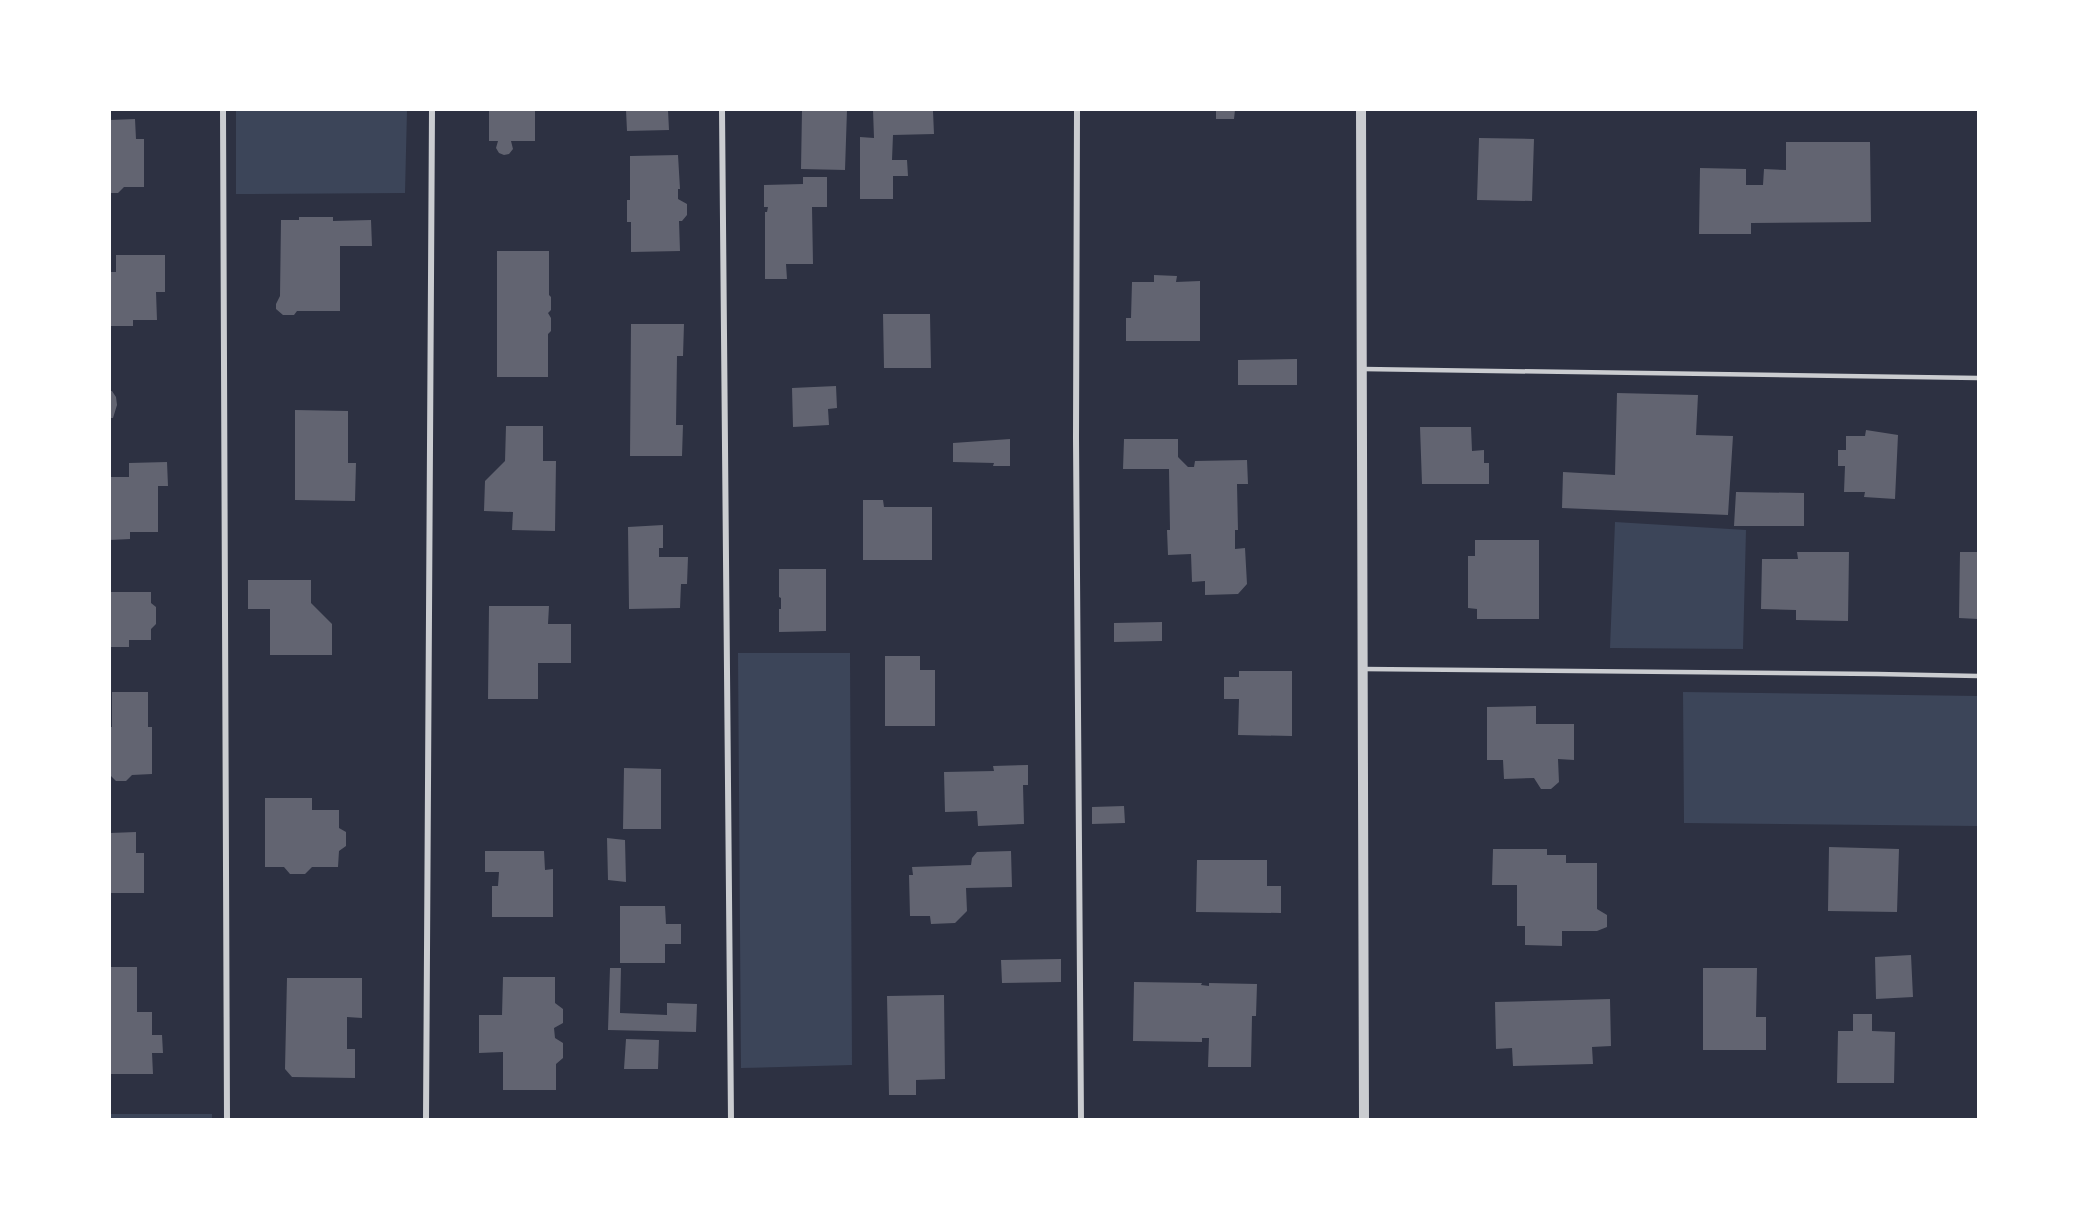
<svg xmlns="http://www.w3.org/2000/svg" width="2088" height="1229" viewBox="0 0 2088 1229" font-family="Manrope,sans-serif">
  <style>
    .green { fill: #3c4559 }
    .building { fill: #626471 }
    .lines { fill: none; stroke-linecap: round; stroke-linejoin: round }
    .service { stroke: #caccd0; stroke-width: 4.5 }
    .minor { stroke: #caccd0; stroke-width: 6 }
    .tertiary { stroke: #caccd0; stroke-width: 10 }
  </style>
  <rect width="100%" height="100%" fill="#2d3142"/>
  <path class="green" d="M 236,110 L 407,110 L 405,193 L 236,194 Z
    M 1615,522 L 1746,530 L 1743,649 L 1610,648 Z
    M 738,653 L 850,653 L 852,1065 L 741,1068 Z
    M 1683,692 L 1978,696 L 1978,826 L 1684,823 Z
    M 110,1114 L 212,1114 L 212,1119 L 110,1119 Z"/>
  <path class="building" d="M 489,110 L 535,110 L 535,141 L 511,141 L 513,149 L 509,154 L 504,155 L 499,153 L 496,148 L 498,141 L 489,141 Z
    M 626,110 L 668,110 L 669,130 L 627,131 Z
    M 802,110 L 847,110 L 845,170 L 801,169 Z
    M 873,110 L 933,111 L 934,134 L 893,135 L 892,160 L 907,160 L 908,176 L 893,176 L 893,199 L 860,199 L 860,137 L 874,138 Z
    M 1216,110 L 1235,110 L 1234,119 L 1216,119 Z
    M 135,119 L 136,139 L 144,139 L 144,187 L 124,187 L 118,193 L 110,193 L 110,120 Z
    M 1479,138 L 1534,139 L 1532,201 L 1477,200 Z
    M 1786,142 L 1870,142 L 1871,222 L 1751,223 L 1751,234 L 1699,234 L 1700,168 L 1746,169 L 1746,185 L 1763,185 L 1764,169 L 1786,170 Z
    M 678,155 L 680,189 L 678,189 L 678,199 L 687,204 L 687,215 L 682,221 L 679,221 L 680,251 L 631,252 L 631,222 L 627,222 L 627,200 L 630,200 L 630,156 Z
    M 803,177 L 827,177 L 827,207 L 812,207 L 813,264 L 786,264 L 787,279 L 765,279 L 765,212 L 767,212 L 768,207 L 764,207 L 764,185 L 803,184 Z
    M 299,217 L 333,217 L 333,221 L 371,220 L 372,246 L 340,246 L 340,311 L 297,311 L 294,315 L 283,315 L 276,309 L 276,304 L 280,296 L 281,220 L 299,220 Z
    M 497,251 L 549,251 L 549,295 L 551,297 L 551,310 L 548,313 L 551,318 L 551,331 L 548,334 L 548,377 L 497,377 Z
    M 116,255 L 165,255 L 165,292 L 156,292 L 157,320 L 133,320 L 133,326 L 110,326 L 110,272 L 116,272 Z
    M 1154,275 L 1177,276 L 1176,282 L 1200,281 L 1200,341 L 1126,341 L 1126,318 L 1131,318 L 1132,282 L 1154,282 Z
    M 883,314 L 930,314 L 931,368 L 884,368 Z
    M 631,324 L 684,324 L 683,356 L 677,356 L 676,425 L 683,425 L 682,456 L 630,456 Z
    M 1297,359 L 1297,385 L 1238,385 L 1238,360 Z
    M 836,386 L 837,408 L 828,409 L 829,425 L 793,427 L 792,388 Z
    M 110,391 L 112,391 L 116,397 L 117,405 L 113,418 L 110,418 Z
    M 1617,393 L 1698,395 L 1696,435 L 1733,436 L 1728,515 L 1562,508 L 1563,472 L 1615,475 Z
    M 295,410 L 348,411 L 348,463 L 356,463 L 355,501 L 295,500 Z
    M 506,426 L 543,426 L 543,461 L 556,461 L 555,531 L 512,530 L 513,512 L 484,511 L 485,481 L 505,461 Z
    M 1420,427 L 1471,427 L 1472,451 L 1484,450 L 1484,463 L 1489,463 L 1489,484 L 1422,484 Z
    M 1866,430 L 1898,435 L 1895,499 L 1864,497 L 1865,492 L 1844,492 L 1845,466 L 1838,466 L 1838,450 L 1846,450 L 1846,436 L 1865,436 Z
    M 1010,439 L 1010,466 L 993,466 L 994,463 L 953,462 L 953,443 Z
    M 1124,439 L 1178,439 L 1178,457 L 1188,467 L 1194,467 L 1195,461 L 1247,460 L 1248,484 L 1237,484 L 1238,530 L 1235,530 L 1235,549 L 1245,548 L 1247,584 L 1238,594 L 1205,595 L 1205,581 L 1192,582 L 1191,554 L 1168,555 L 1167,530 L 1170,530 L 1169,469 L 1123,469 Z
    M 167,462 L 168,486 L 158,486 L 158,532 L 130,532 L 130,539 L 110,540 L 110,477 L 129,477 L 129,463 Z
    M 1736,492 L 1804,493 L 1804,526 L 1734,526 Z
    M 863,500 L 883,500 L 884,507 L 932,507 L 932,560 L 863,560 Z
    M 663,525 L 663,548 L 659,548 L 659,557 L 688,557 L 687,584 L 681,584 L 680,608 L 629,609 L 628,527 Z
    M 1475,540 L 1539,540 L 1539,619 L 1477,619 L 1477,609 L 1468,608 L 1468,556 L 1475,556 Z
    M 1797,552 L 1849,552 L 1848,621 L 1796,620 L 1796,610 L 1761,609 L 1762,559 L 1798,559 Z
    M 1960,552 L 1978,552 L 1978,619 L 1959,618 Z
    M 779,569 L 826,569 L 826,631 L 779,632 L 779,609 L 781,609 L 781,598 L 779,597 Z
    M 248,580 L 311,580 L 311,603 L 332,624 L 332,655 L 270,655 L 270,609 L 248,609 Z
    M 110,592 L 151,592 L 151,603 L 156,607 L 156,624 L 151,629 L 151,640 L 129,640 L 129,647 L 110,647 Z
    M 489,606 L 549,606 L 548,624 L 571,624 L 571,663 L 538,663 L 538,699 L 488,699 Z
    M 1162,622 L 1162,641 L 1114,642 L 1114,623 Z
    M 885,656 L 920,656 L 920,670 L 935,670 L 935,726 L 885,726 Z
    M 1239,671 L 1292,671 L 1292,736 L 1238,735 L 1239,699 L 1224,699 L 1224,677 L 1239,677 Z
    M 112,692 L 148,692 L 148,727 L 152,727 L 152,774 L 132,775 L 126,781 L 116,781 L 110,775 L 110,727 L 112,727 Z
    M 1536,706 L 1536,724 L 1574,724 L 1574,760 L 1558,759 L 1559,782 L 1551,789 L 1541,789 L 1534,778 L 1504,779 L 1503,760 L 1487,760 L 1487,707 Z
    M 1028,765 L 1028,785 L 1023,785 L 1024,824 L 978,826 L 977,811 L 945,812 L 944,772 L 994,771 L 993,766 Z
    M 624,768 L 661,769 L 661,829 L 623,829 Z
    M 265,798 L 312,798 L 312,810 L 339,810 L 339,828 L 346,832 L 346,846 L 339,851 L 338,867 L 312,867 L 305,874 L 290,874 L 284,867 L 265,867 Z
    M 1124,806 L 1125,823 L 1092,824 L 1092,807 Z
    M 136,832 L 136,853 L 144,853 L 144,893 L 110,893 L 110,833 Z
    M 607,838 L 625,840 L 626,882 L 608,880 Z
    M 1829,847 L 1899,849 L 1897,912 L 1828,911 Z
    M 1493,849 L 1547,849 L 1547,855 L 1566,855 L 1566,863 L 1597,863 L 1597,909 L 1607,915 L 1607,927 L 1597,931 L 1562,931 L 1562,946 L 1525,945 L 1525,926 L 1517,926 L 1517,885 L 1492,885 Z
    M 485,851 L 544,851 L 545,870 L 553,869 L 553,917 L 492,917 L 492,886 L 498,886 L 499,872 L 485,872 Z
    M 1011,851 L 1012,887 L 966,888 L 967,911 L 955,923 L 931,924 L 930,916 L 910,916 L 909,875 L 913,875 L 912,867 L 971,865 L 972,858 L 977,852 Z
    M 1197,860 L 1267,860 L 1267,886 L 1281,886 L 1281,913 L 1196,912 Z
    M 620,906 L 665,906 L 666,924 L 681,924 L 681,944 L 665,944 L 665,963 L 620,963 Z
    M 1911,955 L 1913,997 L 1876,999 L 1875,957 Z
    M 1061,959 L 1061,982 L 1002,983 L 1001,960 Z
    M 110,967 L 137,967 L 137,1012 L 152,1012 L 152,1035 L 162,1035 L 163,1053 L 152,1053 L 153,1074 L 110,1074 Z
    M 610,968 L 621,968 L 620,1013 L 667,1015 L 667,1003 L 697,1004 L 696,1032 L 608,1030 Z
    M 1703,968 L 1757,968 L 1756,1017 L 1766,1017 L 1766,1050 L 1703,1050 Z
    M 503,977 L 555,977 L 555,1003 L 563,1009 L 563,1023 L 554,1028 L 555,1038 L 563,1043 L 563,1058 L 556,1064 L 556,1090 L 503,1090 L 503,1052 L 479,1053 L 479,1015 L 502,1015 Z
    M 287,978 L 362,978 L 362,1018 L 347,1017 L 347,1049 L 355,1049 L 355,1078 L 292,1077 L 285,1069 Z
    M 1134,982 L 1202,983 L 1201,985 L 1209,986 L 1209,983 L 1257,984 L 1256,1016 L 1252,1016 L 1251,1067 L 1208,1067 L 1209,1038 L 1202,1038 L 1202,1042 L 1133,1041 Z
    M 944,995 L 945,1079 L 916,1080 L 916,1095 L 889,1095 L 887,996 Z
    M 1610,999 L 1611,1046 L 1592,1047 L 1593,1064 L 1513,1066 L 1512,1048 L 1496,1049 L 1495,1002 Z
    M 1853,1014 L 1872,1014 L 1872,1031 L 1895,1032 L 1894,1083 L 1837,1083 L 1838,1031 L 1853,1031 Z
    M 626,1039 L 659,1040 L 658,1069 L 624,1069 Z"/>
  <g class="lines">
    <path class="service" d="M 1363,369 L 1978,378
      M 1363,669 L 1877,674 L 1978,676"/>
    <path class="minor" d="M 223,110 L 227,1120
      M 722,110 L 731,1120
      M 1077,110 L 1076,438 L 1081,1120
      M 426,1120 L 432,110"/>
    <path class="tertiary" d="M 1361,110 L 1364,1120"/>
  </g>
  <rect width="2088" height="1229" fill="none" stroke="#ffffff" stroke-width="222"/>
</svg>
